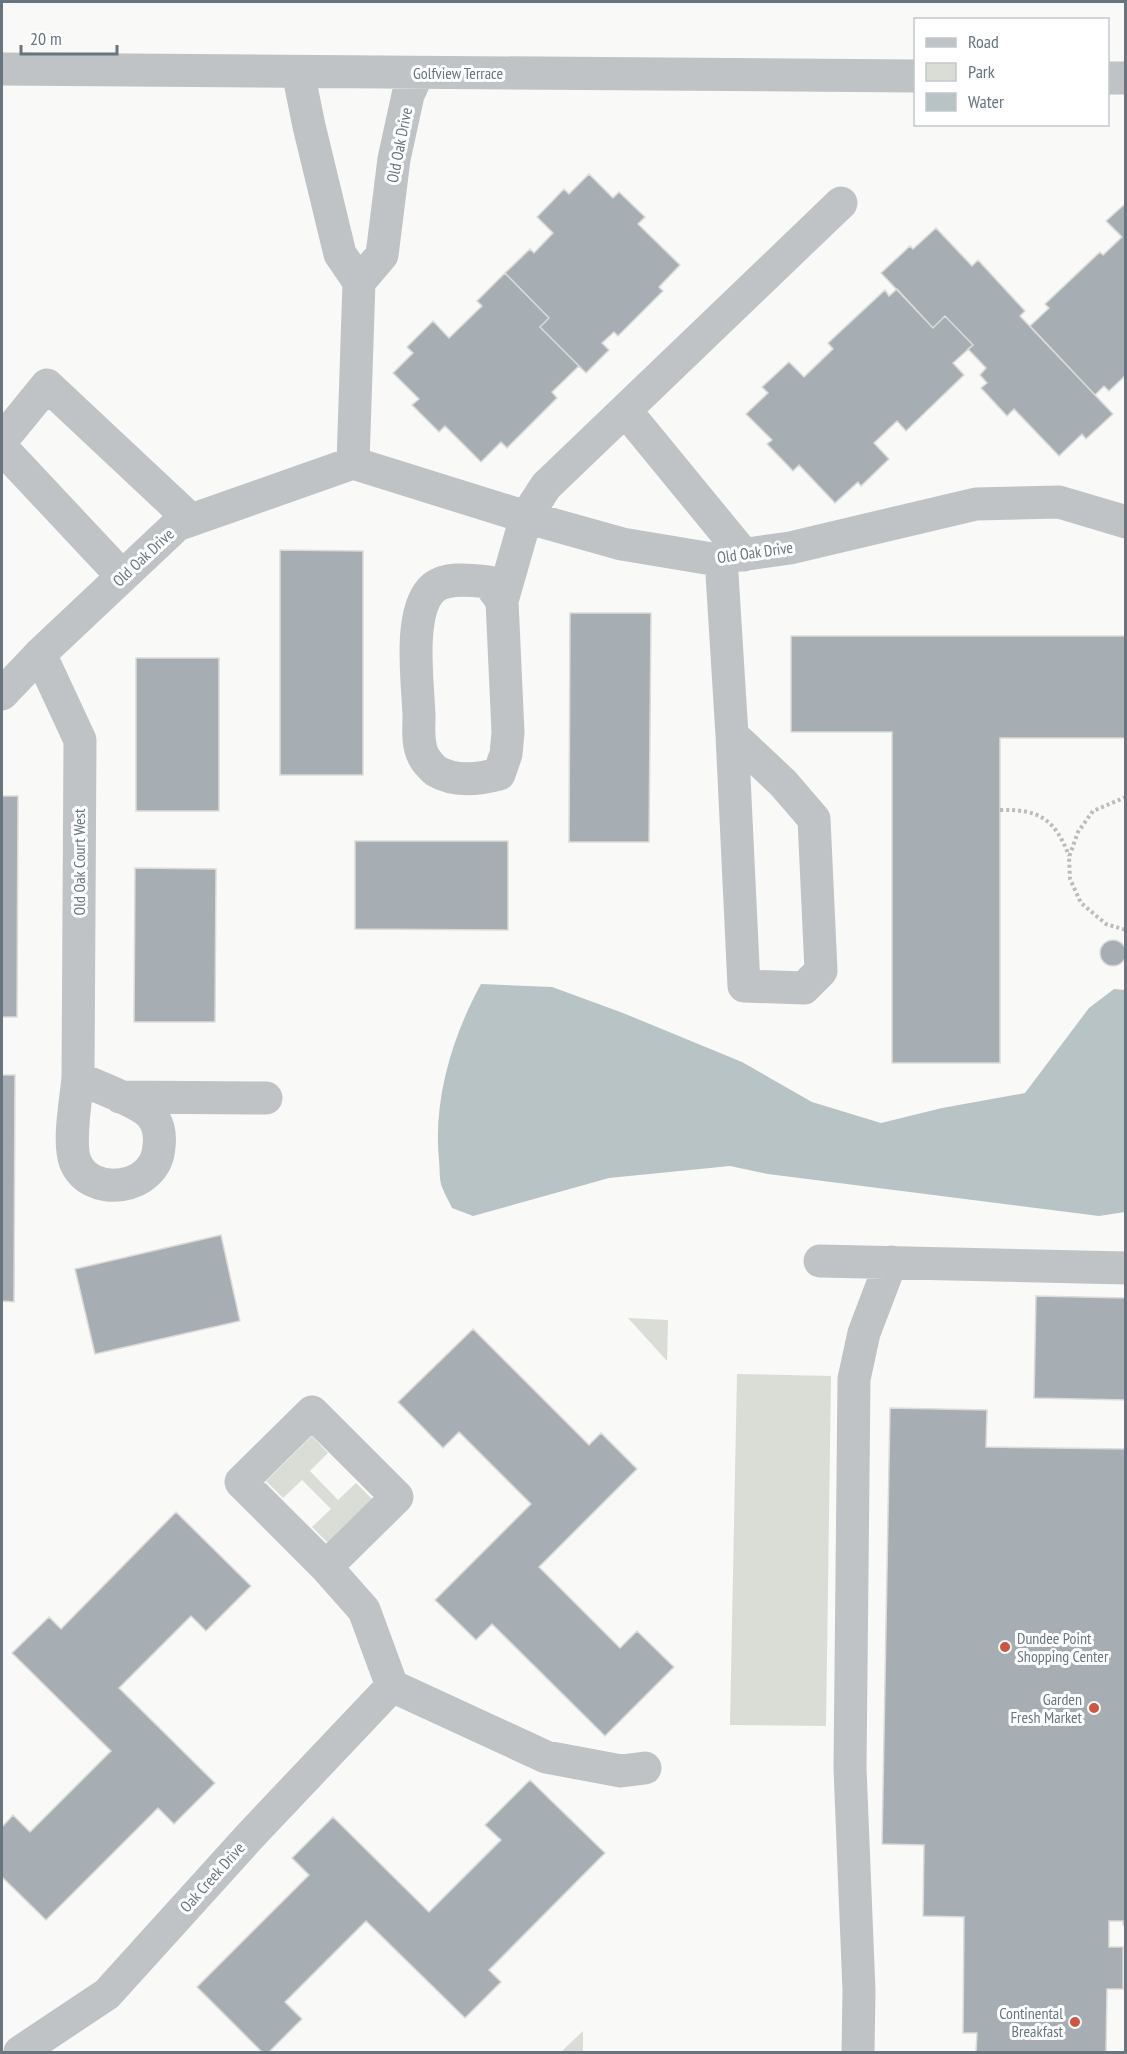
<svg xmlns="http://www.w3.org/2000/svg" width="1127" height="2054" viewBox="0 0 1127 2054" font-family="'PT Sans Narrow',sans-serif">
  <style>
    .green { fill: #d9ddd6 }
    .water { fill: #b8c3c6 }
    .building { fill: #a7aeb3; stroke: #dbdbd9; stroke-width: 1.5 }
    .lines { fill: none; stroke-linecap: round; stroke-linejoin: round }
    .path { stroke: #b9bdbe; stroke-width: 4; stroke-dasharray: 3 3; stroke-linecap: butt }
    .minor { stroke: #bfc3c6; stroke-width: 33 }
    .poi-dot { fill: #cf5540; stroke: #fff; stroke-width: 2 }
    .labels { text-anchor: middle; stroke-width: 6; stroke-linejoin: round; paint-order: stroke }
    .street-label { font-size: 16px; fill: #67767e; stroke: #fff }
    .poi-label { font-size: 16px; fill: #67767e; stroke: #fff; text-anchor: end }
  </style>
  <rect width="100%" height="100%" fill="#f9f9f7"/>
  <path class="green" d="M 628,1318 L 668,1320 L 667,1361 Z
    M 737,1374 L 831,1376 L 826,1726 L 730,1725 Z
    M 312,1436 L 328,1453 L 310,1471 L 338,1500 L 356,1483 L 376,1503 L 331,1546 L 312,1527 L 331,1509 L 302,1480 L 283,1498 L 266,1481 Z
    M 583,2031 L 583,2052 L 561,2052 Z"/>
  <path class="water" d="M 481,984 L 552,987 L 623,1013 L 742,1062 L 812,1102 L 881,1123 L 942,1108 L 1025,1093 L 1089,1008 L 1114,989 L 1125,990 L 1125,1212 L 1099,1216 L 768,1174 L 730,1166 L 609,1178 L 473,1216 L 452,1208 C 449,1201 445,1195 442,1187 C 439,1179 440,1169 439,1160 C 433,1100 452,1037 481,984 Z"/>
  <path class="building" d="M 589,174 L 613,198 L 619,192 L 645,217 L 638,224 L 680,265 L 659,287 L 663,291 L 618,336 L 614,332 L 602,343 L 609,350 L 586,373 L 540,327 L 549,318 L 505,273 L 530,249 L 534,253 L 553,233 L 537,217 L 564,189 L 569,194 Z
    M 1126,203 L 1126,375 L 1109,391 L 1104,386 L 1095,395 L 1030,326 L 1049,308 L 1045,304 L 1100,252 L 1103,255 L 1122,237 L 1106,221 Z
    M 936,228 L 972,266 L 978,260 L 1025,311 L 1020,316 L 1113,414 L 1086,439 L 1082,434 L 1059,456 L 1014,409 L 1007,416 L 981,388 L 987,383 L 980,375 L 986,368 L 968,349 L 973,345 L 945,316 L 933,328 L 881,273 L 910,246 L 913,249 Z
    M 505,273 L 549,318 L 540,327 L 579,366 L 552,392 L 557,398 L 507,448 L 501,442 L 481,462 L 445,426 L 439,432 L 412,405 L 419,399 L 393,373 L 413,353 L 407,347 L 433,321 L 449,338 L 482,306 L 477,301 Z
    M 897,289 L 933,328 L 945,316 L 973,345 L 953,363 L 964,375 L 906,431 L 897,421 L 874,443 L 889,459 L 861,486 L 858,482 L 835,503 L 799,465 L 793,471 L 767,444 L 772,440 L 746,414 L 768,393 L 762,387 L 789,362 L 804,377 L 833,349 L 828,343 L 885,290 L 889,296 Z
    M 280,550 L 363,551 L 363,775 L 280,775 Z
    M 570,613 L 651,613 L 649,842 L 569,842 Z
    M 791,636 L 1126,636 L 1126,738 L 1000,738 L 1000,1063 L 892,1063 L 892,732 L 791,732 Z
    M 136,658 L 219,658 L 219,811 L 136,811 Z
    M 2,796 L 18,796 L 17,1017 L 2,1017 Z
    M 355,841 L 508,841 L 508,930 L 355,929 Z
    M 135,868 L 216,869 L 215,1022 L 134,1022 Z
    M1100 953a13 13 0 1 1 26 0a13 13 0 1 1-26 0Z
    M 2,1075 L 15,1075 L 14,1302 L 2,1301 Z
    M 221,1235 L 240,1321 L 95,1354 L 75,1269 Z
    M 1036,1296 L 1126,1298 L 1126,1400 L 1034,1398 Z
    M 473,1329 L 589,1445 L 601,1433 L 637,1469 L 539,1567 L 620,1648 L 637,1631 L 674,1667 L 605,1736 L 492,1624 L 476,1640 L 435,1600 L 531,1504 L 459,1432 L 443,1448 L 398,1402 Z
    M 890,1408 L 987,1410 L 986,1447 L 1126,1449 L 1126,1925 L 1123,1925 L 1123,1921 L 1109,1921 L 1109,1947 L 1123,1947 L 1123,1989 L 1107,1989 L 1106,2052 L 976,2052 L 977,2033 L 963,2033 L 964,1917 L 923,1916 L 924,1845 L 882,1844 Z
    M 176,1512 L 251,1586 L 206,1631 L 191,1616 L 119,1688 L 215,1783 L 174,1824 L 158,1808 L 46,1920 L 2,1877 L 2,1827 L 13,1815 L 30,1832 L 111,1751 L 12,1653 L 49,1617 L 61,1629 Z
    M 530,1780 L 605,1853 L 489,1970 L 501,1982 L 465,2018 L 366,1921 L 285,2002 L 302,2019 L 269,2052 L 262,2052 L 197,1987 L 309,1875 L 292,1858 L 333,1817 L 429,1912 L 501,1840 L 485,1825 Z"/>
  <g class="lines">
    <path class="path" d="M 1126,797 L 1093,811 L 1078,832 L 1069,857 L 1070,879 L 1081,903 L 1106,924 L 1126,930
      M 1000,810 C 1039,809 1055,819 1069,856"/>
    <path class="minor" d="M 2,69 L 916,76
      M 298,72 L 309,126 L 340,254 L 359,282 L 353,463
      M 1108,78 L 1126,78
      M 359,282 L 382,255 L 394,159 L 408,95 L 418,73
      M 625,410 L 744,555
      M 2,440 L 47,385 L 191,520
      M 2,448 L 122,576
      M 721,558 L 732,735 L 744,986 L 804,988 L 821,971 L 814,819 L 783,783 L 732,735
      M 502,601 L 488,582 C 471,580 444,576 431,590 C 408,615 418,684 419,716 C 419,729 417,745 424,757 C 426,761 432,768 436,771 C 454,782 480,779 499,774 L 506,754 L 508,733 L 502,601 L 526,517 L 546,486 L 841,203
      M 40,654 L 80,740 L 78,1078 C 76,1100 68,1141 75,1161 C 89,1199 157,1191 159,1146 C 160,1138 159,1127 154,1119 C 146,1104 95,1086 78,1078
      M 2,694 L 40,654 L 177,525 L 353,463 L 526,517 L 622,544 L 712,559 L 790,548 L 976,504 L 1059,502 L 1126,522
      M 120,1097 L 266,1098
      M 820,1261 L 1126,1268
      M 326,1567 L 241,1482 L 312,1412 L 397,1497 L 326,1567 L 364,1610 L 392,1686
      M 20,2052 L 107,1994 L 250,1836 L 392,1686 L 546,1757 L 621,1771 L 645,1768
      M 858,2052 L 859,1991 L 850,1768 L 854,1379 L 864,1333 L 891,1262"/>
  </g>
  <g class="poi-dot">
    <circle cx="1005" cy="1647" r="6"/>
    <circle cx="1094" cy="1708" r="6"/>
    <circle cx="1075" cy="2022" r="6"/>
  </g>
  <g class="labels">
    <g class="street-label">
      <text x="458" y="79">Golfview Terrace</text>
      <text transform="translate(399 145) rotate(-79)" y="6">Old Oak Drive</text>
      <text transform="translate(755 552) rotate(-8)" y="6">Old Oak Drive</text>
      <text transform="translate(143 557) rotate(-43)" y="6">Old Oak Drive</text>
      <text transform="translate(79 862) rotate(-90)" y="6">Old Oak Court West</text>
      <text transform="translate(212 1877) rotate(-48)" y="6">Oak Creek Drive</text>
    </g>
    <g class="poi-label">
      <text x="1017" y="1644" text-anchor="start">Dundee Point<tspan x="1017" dy="18">Shopping Center</tspan></text>
      <text x="1082" y="1705">Garden<tspan x="1082" dy="18">Fresh Market</tspan></text>
      <text x="1063" y="2019">Continental<tspan x="1063" dy="18">Breakfast</tspan></text>
    </g>
  </g>
  <rect width="1127" height="2054" fill="none" stroke="#67767e" stroke-width="6"/>
  <rect x="914" y="18" width="195" height="108" fill="#ffffff" stroke="#c2c8cb" stroke-width="1.5"/>
  <rect x="926" y="38" width="30" height="9" fill="#bfc3c6" stroke="#c2c8cb" stroke-width="1.5"/>
  <text x="968" y="48" font-size="18" fill="#67767e">Road</text>
  <rect x="926" y="63" width="30" height="18" fill="#d9ddd6" stroke="#c2c8cb" stroke-width="1.5"/>
  <text x="968" y="78" font-size="18" fill="#67767e">Park</text>
  <rect x="926" y="93" width="30" height="18" fill="#b8c3c6" stroke="#c2c8cb" stroke-width="1.5"/>
  <text x="968" y="108" font-size="18" fill="#67767e">Water</text>
  <path d="M21 45v9h96v-9" fill="none" stroke="#67767e" stroke-width="3"/>
  <text x="30" y="45" font-size="18" fill="#67767e" stroke="#ffffff" stroke-width="4.5" paint-order="stroke">20 m</text>
</svg>
